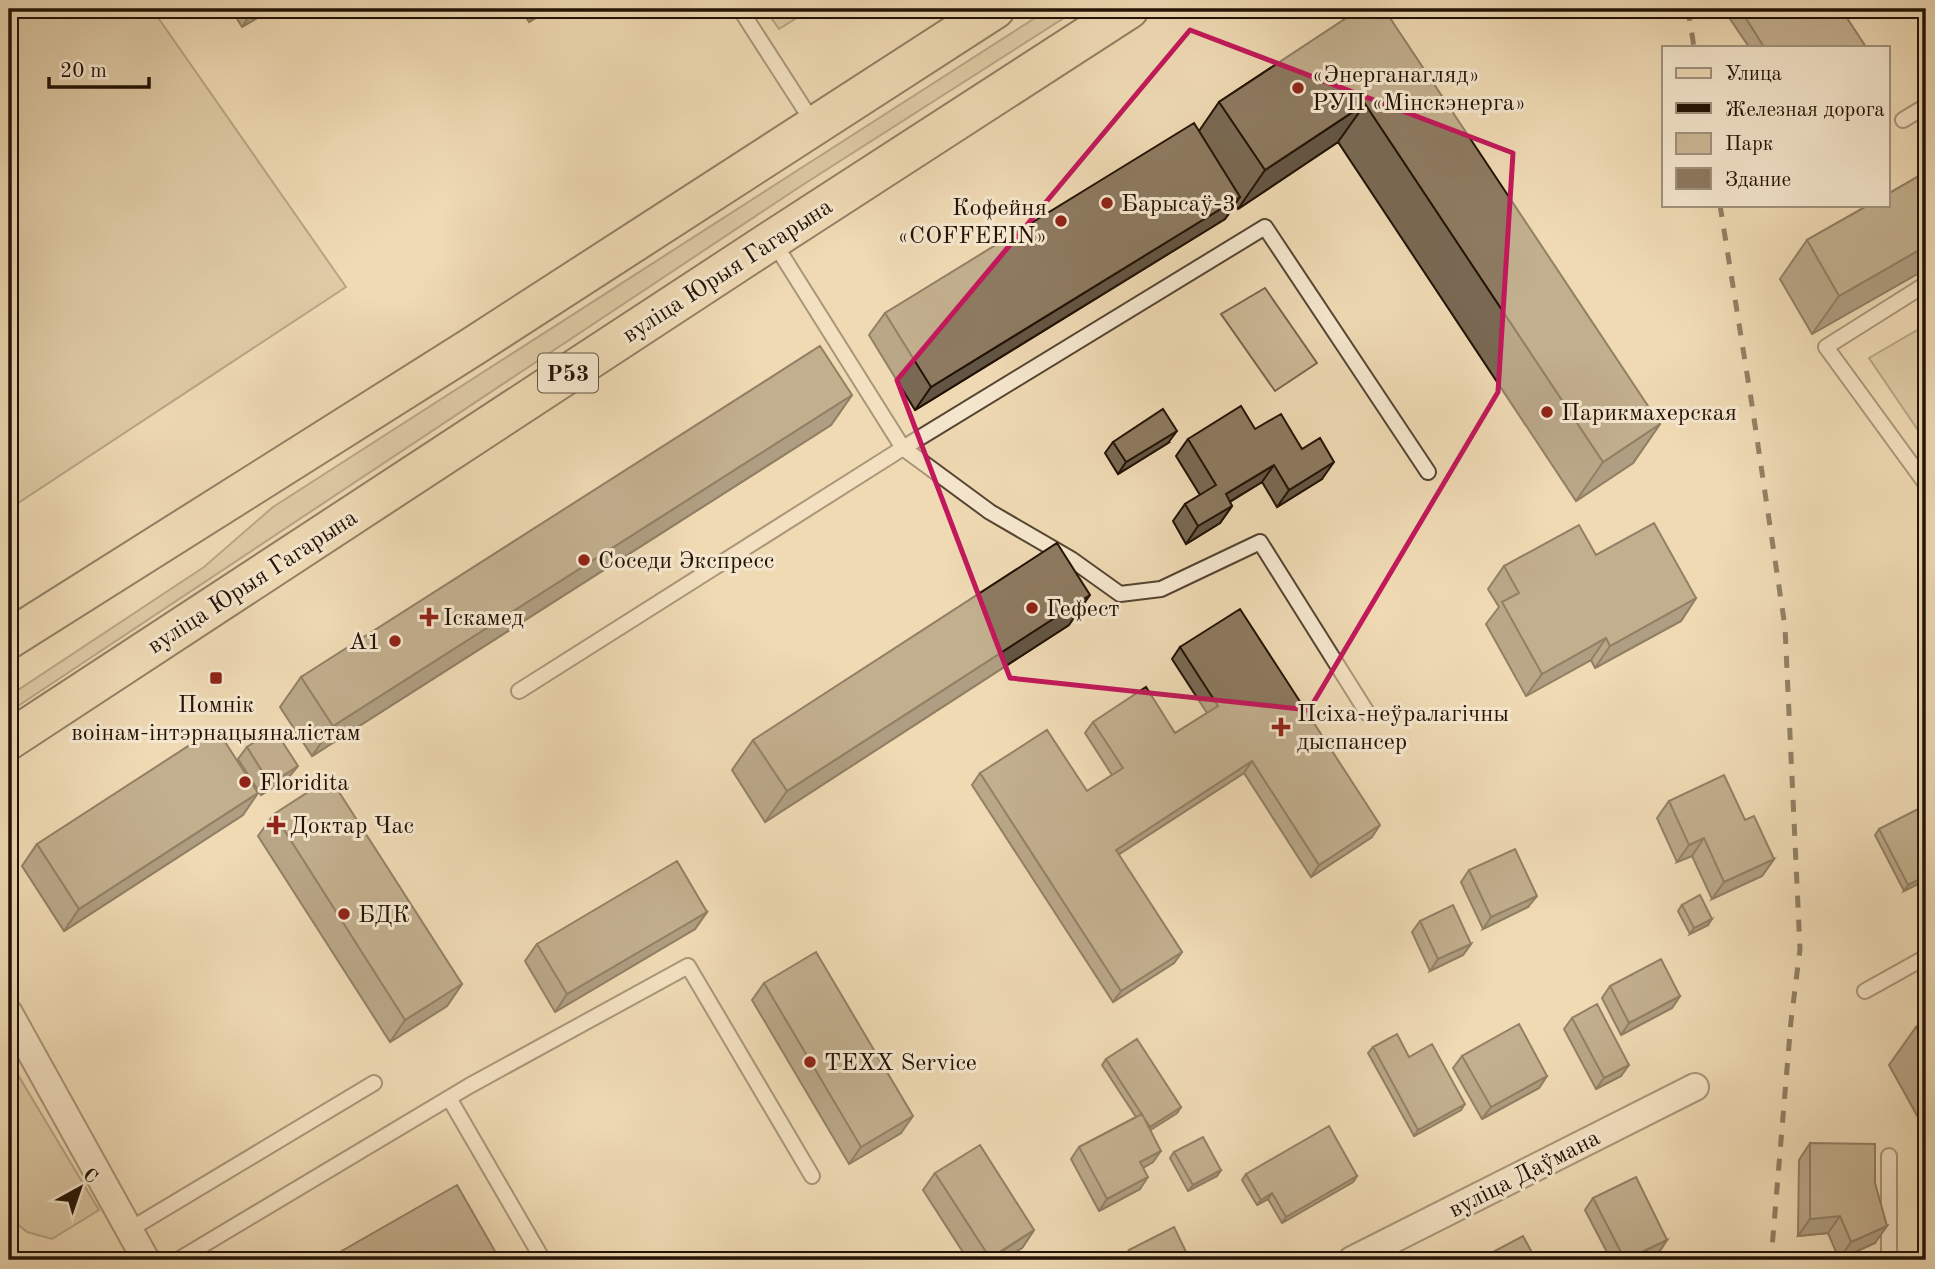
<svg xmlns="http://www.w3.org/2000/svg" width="1935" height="1269" viewBox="0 0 1935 1269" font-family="'Old Standard TT',serif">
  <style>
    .green { fill: #ccb896; stroke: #77654e; stroke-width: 2 }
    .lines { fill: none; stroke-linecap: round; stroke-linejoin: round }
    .service-casing { stroke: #554431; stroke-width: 18 }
    .minor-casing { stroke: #554431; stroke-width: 30 }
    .primary-casing { stroke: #221205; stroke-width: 42 }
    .service { stroke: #f5e7ce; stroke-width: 14 }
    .minor { stroke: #f5e7ce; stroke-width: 26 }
    .primary { stroke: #efdab4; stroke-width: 38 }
    .rail { stroke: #221205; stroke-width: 5; stroke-dasharray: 12 12; stroke-linecap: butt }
    .wall { fill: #796953; stroke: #221205; stroke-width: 2 }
    .shaded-wall { fill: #635543; stroke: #221205; stroke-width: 2 }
    .building { fill: #8d7a60; stroke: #221205; stroke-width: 2 }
    .marked { fill: none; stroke: #c2185b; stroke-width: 5; stroke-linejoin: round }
    .poi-dot { fill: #8f2418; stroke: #f5e7ce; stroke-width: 2.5 }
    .labels { text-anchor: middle; stroke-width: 6; stroke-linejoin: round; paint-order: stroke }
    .shield { fill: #f5e7ce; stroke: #615241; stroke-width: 2 }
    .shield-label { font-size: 23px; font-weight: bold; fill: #221205 }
    .poi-label { font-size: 24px; fill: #221205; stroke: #f5e7ce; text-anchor: start }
    .street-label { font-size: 24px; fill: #221205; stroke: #f5e7ce }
  </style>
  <rect width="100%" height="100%" fill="#efdab4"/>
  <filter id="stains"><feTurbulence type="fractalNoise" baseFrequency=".00286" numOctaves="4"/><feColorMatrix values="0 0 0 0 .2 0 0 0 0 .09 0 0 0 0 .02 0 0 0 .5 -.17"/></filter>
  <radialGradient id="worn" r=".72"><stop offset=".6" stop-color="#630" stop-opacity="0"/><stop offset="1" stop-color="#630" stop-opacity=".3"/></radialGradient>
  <path class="green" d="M 9,9 L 152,9 L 346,287 L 9,509 Z
    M 765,9 L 811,9 L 779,29 Z
    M 1049,9 L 1078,9 L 801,186 L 9,712 L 9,696 L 204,567 L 273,507 Z
    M 1265,288 L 1317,363 L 1275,391 L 1221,314 Z
    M 1926,325 L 1926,442 L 1869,358 Z
    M 9,1060 L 99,1210 L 52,1239 L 27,1232 L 9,1217 Z"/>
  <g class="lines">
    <defs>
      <path id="service" d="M 740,9 L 814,124
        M 1903,120 L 1926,106
        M 1926,284 L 1826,347 L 1926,484
        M 519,691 L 903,448 L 773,241
        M 1368,714 L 1260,542 L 1161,589 L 1120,594 L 1071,559 L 990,512 L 903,448 L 1265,227 L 1428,472
        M 1865,991 L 1926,957
        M 449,1098 L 543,1260
        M 1889,1156 L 1889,1260
        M 129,1230 L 374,1083
        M 178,1260 L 469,1086 L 688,966 L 812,1176"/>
      <path id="minor" d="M 9,1013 L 146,1260
        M 1352,1260 L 1695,1087"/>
      <path id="primary" d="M 9,639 L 472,347 L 995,9
        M 9,740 L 772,240 L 1129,9"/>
    </defs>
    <use href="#service" class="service-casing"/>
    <use href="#minor" class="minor-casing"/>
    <use href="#primary" class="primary-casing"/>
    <use href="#service" class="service"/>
    <use href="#minor" class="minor"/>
    <use href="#primary" class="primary"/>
    <path class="rail" d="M 1688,9 L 1694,47
      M 1720,205 L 1752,405 L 1785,627 L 1800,949 L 1791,1021 L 1771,1260"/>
  </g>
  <path class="wall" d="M 231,9 L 272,9 L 242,27 Z
    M 521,9 L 550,9 L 529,22 Z
    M 1360,9 L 1660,424 L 1633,463 L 1576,501 L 1338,142 L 1238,209 L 1235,205 L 1225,219 L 915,410 L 869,335 L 885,313 L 1199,131 L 1219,102 Z
    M 1729,9 L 1841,9 L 1865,47 L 1749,47 L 1726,13 Z
    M 1926,172 L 1926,269 L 1812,334 L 1780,279 L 1807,240 Z
    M 852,395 L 831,425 L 312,756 L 280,707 L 301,677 Z
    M 1255,429 L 1302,449 L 1322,479 L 1277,507 L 1262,482 L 1230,502 L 1232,506 L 1220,523 L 1186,544 L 1173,521 L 1185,504 L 1200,495 L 1176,456 L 1188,439 Z
    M 1113,442 L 1168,443 L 1118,474 L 1105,453 Z
    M 1596,555 L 1696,598 L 1681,621 L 1595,668 L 1591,660 L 1526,696 L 1486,624 L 1499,607 L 1488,589 L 1504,566 Z
    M 1069,625 L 765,822 L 732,770 L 753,740 Z
    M 1180,647 L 1372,837 L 1311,877 L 1244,773 L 1118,855 L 1182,952 L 1174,963 L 1113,1002 L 972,785 L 980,773 L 1087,791 L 1112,775 L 1085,733 L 1093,722 L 1175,733 L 1207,713 L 1172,659 Z
    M 247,747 L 289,777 L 261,795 L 238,759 Z
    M 1669,801 L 1745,820 L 1774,859 L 1762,876 L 1712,899 L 1692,856 L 1677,862 L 1657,818 Z
    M 274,814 L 462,984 L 447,1006 L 390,1042 L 258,836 Z
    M 243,815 L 64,931 L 22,866 L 37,844 Z
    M 1879,829 L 1926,880 L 1904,891 L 1875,835 Z
    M 1469,870 L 1528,907 L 1483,929 L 1461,882 Z
    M 1682,905 L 1708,925 L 1690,934 L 1678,911 Z
    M 707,912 L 695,929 L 555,1012 L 525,961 L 537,944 Z
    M 1420,921 L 1471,944 L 1463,955 L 1430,971 L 1412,932 Z
    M 764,983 L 901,1133 L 849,1164 L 752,1000 Z
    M 1610,986 L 1680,996 L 1672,1008 L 1621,1035 L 1602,998 Z
    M 1572,1018 L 1621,1076 L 1596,1089 L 1564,1029 Z
    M 1926,1021 L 1926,1130 L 1925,1130 L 1889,1065 L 1916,1027 Z
    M 1373,1047 L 1409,1057 L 1461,1110 L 1414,1136 L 1368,1053 Z
    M 1462,1056 L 1547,1076 L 1539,1088 L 1482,1119 L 1453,1068 Z
    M 1106,1059 L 1181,1107 L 1177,1113 L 1150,1130 L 1153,1162 L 1143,1168 L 1140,1189 L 1099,1211 L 1071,1159 L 1079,1147 L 1136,1117 L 1102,1065 Z
    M 1810,1143 L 1875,1243 L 1839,1259 L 1828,1233 L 1798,1236 L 1799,1160 Z
    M 1174,1152 L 1221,1170 L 1217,1176 L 1188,1191 L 1170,1158 Z
    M 935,1173 L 1034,1230 L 1022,1248 L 1002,1260 L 968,1260 L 923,1190 Z
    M 1246,1174 L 1357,1176 L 1353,1182 L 1282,1223 L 1268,1199 L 1257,1205 L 1242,1180 Z
    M 1593,1198 L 1667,1240 L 1659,1252 L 1641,1260 L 1611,1260 L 1585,1210 Z
    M 1129,1250 L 1190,1260 L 1122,1260 Z
    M 1491,1253 L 1536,1260 L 1486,1260 Z"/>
  <path class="shaded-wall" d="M 254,9 L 272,9 L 242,27 Z
    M 539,9 L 550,9 L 529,22 L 538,10 Z
    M 1365,104 L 1338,142 L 1238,209 L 1265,170 Z
    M 1240,197 L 1225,219 L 915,410 L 931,387 Z
    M 1926,246 L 1926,269 L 1812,334 L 1839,296 Z
    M 852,395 L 831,425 L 312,756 L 333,726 Z
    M 1660,424 L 1633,463 L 1576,501 L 1603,462 Z
    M 1177,431 L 1168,443 L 1118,474 L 1126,462 Z
    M 1334,462 L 1322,479 L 1277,507 L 1289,490 Z
    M 1274,465 L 1262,482 L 1214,511 L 1226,494 Z
    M 1232,506 L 1220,523 L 1186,544 L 1198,526 Z
    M 1090,595 L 1069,625 L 765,822 L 787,791 Z
    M 1696,598 L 1681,621 L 1595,668 L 1610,646 Z
    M 1606,638 L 1591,660 L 1526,696 L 1542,674 Z
    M 1252,761 L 1244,773 L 1107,862 L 1116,850 Z
    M 298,766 L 289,777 L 261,795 L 270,784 Z
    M 258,793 L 243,815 L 64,931 L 79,909 Z
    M 1380,825 L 1372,837 L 1311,877 L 1319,865 Z
    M 1704,838 L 1692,856 L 1677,862 L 1689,845 Z
    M 1774,859 L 1762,876 L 1712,899 L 1724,882 Z
    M 1926,876 L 1926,880 L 1904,891 L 1908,885 Z
    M 1537,896 L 1528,907 L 1483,929 L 1491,917 Z
    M 707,912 L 695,929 L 555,1012 L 567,994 Z
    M 1712,919 L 1708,925 L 1690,934 L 1694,928 Z
    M 1471,944 L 1463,955 L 1430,971 L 1438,959 Z
    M 1182,952 L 1174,963 L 1113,1002 L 1121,991 Z
    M 462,984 L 447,1006 L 390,1042 L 405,1020 Z
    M 1680,996 L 1672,1008 L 1621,1035 L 1629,1023 Z
    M 1629,1065 L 1621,1076 L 1596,1089 L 1604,1078 Z
    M 1547,1076 L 1539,1088 L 1482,1119 L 1491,1107 Z
    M 1465,1104 L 1461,1110 L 1414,1136 L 1418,1130 Z
    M 1181,1107 L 1177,1113 L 1146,1133 L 1150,1127 Z
    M 913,1116 L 901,1133 L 849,1164 L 861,1147 Z
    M 1161,1151 L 1153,1162 L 1132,1174 L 1140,1162 Z
    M 1221,1170 L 1217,1176 L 1188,1191 L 1193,1185 Z
    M 1357,1176 L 1353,1182 L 1282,1223 L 1286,1217 Z
    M 1148,1177 L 1140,1189 L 1099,1211 L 1107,1199 Z
    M 1272,1193 L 1268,1199 L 1257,1205 L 1261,1200 Z
    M 1840,1216 L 1828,1233 L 1798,1236 L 1810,1219 Z
    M 1887,1226 L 1875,1243 L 1839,1259 L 1851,1242 Z
    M 1034,1230 L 1022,1248 L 1002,1260 L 989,1260 Z
    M 1667,1240 L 1659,1252 L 1641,1260 L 1626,1260 Z"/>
  <path class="building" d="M 1360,9 L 1384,9 L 1660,424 L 1603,462 L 1365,104 L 1265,170 L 1219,102 Z
    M 1740,9 L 1841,9 L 1866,47 L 1764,47 Z
    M 1194,123 L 1240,197 L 931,387 L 885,313 Z
    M 1926,172 L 1926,246 L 1839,296 L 1807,240 L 1869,205 L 1888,205 L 1888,194 Z
    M 820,346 L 852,395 L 333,726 L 301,677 Z
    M 1241,406 L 1255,429 L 1281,414 L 1302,449 L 1320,438 L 1334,462 L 1289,490 L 1274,465 L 1226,494 L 1232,506 L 1198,526 L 1185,504 L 1216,485 L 1188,439 Z
    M 1163,409 L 1177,431 L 1126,462 L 1113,442 Z
    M 1654,523 L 1696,598 L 1610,646 L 1606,638 L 1542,674 L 1502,602 L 1519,593 L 1504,566 L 1579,525 L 1596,555 Z
    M 1057,543 L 1090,595 L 787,791 L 753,740 Z
    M 1240,609 L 1380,825 L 1319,865 L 1252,761 L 1116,850 L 1182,952 L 1121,991 L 980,773 L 1047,730 L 1087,791 L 1123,768 L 1093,722 L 1146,687 L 1175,733 L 1218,706 L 1180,647 Z
    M 216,728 L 258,793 L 79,909 L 37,844 Z
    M 274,729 L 298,766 L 270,784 L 247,747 Z
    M 1724,775 L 1745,820 L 1754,816 L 1774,859 L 1724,882 L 1704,838 L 1689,845 L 1669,801 Z
    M 330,778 L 462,984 L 405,1020 L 274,814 Z
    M 1926,805 L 1926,876 L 1908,885 L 1879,829 Z
    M 1515,849 L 1537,896 L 1491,917 L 1469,870 Z
    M 677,861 L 707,912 L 567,994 L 537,944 Z
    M 1700,895 L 1712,919 L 1694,928 L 1682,905 Z
    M 1453,905 L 1471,944 L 1438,959 L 1420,921 Z
    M 816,952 L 913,1116 L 861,1147 L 764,983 Z
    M 1661,959 L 1680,996 L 1629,1023 L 1610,986 Z
    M 1597,1004 L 1629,1065 L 1604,1078 L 1572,1018 Z
    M 1926,1021 L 1926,1046 L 1916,1027 Z
    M 1519,1024 L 1547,1076 L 1491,1107 L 1462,1056 Z
    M 1397,1034 L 1409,1057 L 1432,1044 L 1465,1104 L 1418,1130 L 1373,1047 Z
    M 1137,1039 L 1181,1107 L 1150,1127 L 1106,1059 Z
    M 1142,1114 L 1161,1151 L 1140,1162 L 1148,1177 L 1107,1199 L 1079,1147 Z
    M 1329,1126 L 1357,1176 L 1286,1217 L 1272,1193 L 1261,1200 L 1246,1174 Z
    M 1203,1137 L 1221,1170 L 1193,1185 L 1174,1152 Z
    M 1810,1143 L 1875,1144 L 1875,1183 L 1887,1226 L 1851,1242 L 1840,1216 L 1810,1219 Z
    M 980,1145 L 1034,1230 L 990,1258 L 935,1173 Z
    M 1636,1177 L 1667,1240 L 1625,1260 L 1593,1198 Z
    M 457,1185 L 500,1260 L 326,1260 Z
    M 1174,1227 L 1190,1260 L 1135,1260 L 1129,1250 Z
    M 1523,1236 L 1536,1260 L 1494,1260 L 1491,1253 Z"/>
  <path d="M0 0H1935V1269H0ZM 1190,30 L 1513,153 L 1498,392 L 1309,710 L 1010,678 L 897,380 Z" fill="#efdab4" fill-opacity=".55" fill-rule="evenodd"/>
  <path class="marked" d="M 1190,30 L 1513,153 L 1498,392 L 1309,710 L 1010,678 L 897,380 Z"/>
  <g class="poi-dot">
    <circle cx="1298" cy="88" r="7"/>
    <circle cx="1107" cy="203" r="7"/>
    <circle cx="1061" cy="221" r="7"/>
    <circle cx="1547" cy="412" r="7"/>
    <circle cx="584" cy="560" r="7"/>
    <circle cx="1032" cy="608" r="7"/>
    <path d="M425.5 606.5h7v7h7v7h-7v7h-7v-7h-7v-7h7z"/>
    <circle cx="395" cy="641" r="7"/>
    <rect x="209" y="671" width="14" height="14" rx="3.5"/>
    <path d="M1277.5 716.5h7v7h7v7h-7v7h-7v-7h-7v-7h7z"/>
    <circle cx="245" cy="782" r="7"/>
    <path d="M272.5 814.5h7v7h7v7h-7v7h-7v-7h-7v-7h7z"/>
    <circle cx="344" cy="914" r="7"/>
    <circle cx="810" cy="1062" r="7"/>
  </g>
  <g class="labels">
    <rect class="shield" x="538" y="353.5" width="60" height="39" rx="5"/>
    <g class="shield-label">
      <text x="568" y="381">Р53</text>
    </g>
    <g class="poi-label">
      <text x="1312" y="82">«Энерганагляд»<tspan x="1312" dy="28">РУП «Мінскэнерга»</tspan></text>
      <text x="1121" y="211">Барысаў-3</text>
      <text x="1047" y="215" text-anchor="end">Кофейня<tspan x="1047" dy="28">«COFFEEIN»</tspan></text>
      <text x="1561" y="420">Парикмахерская</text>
      <text x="598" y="568">Соседи Экспресс</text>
      <text x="1046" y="616">Гефест</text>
      <text x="443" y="625">Іскамед</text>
      <text x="381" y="649" text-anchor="end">A1</text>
      <text x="216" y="712" text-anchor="middle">Помнік<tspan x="216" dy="28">воінам-інтэрнацыяналістам</tspan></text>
      <text x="1297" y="721">Псіха-неўралагічны<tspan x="1297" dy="28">дыспансер</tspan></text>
      <text x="259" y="790">Floridita</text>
      <text x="290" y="833">Доктар Час</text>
      <text x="358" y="922">БДК</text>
      <text x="824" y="1070">TEXX Service</text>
    </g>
    <g class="street-label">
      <text transform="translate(727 270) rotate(-33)" y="8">вуліца Юрыя Гагарына</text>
      <text transform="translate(252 581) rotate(-33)" y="8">вуліца Юрыя Гагарына</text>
      <text transform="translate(1524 1173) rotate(-27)" y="8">вуліца Даўмана</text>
    </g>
  </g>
  <rect width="1935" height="1269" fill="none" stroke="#efdab4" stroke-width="35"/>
  <rect x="10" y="10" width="1914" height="1248" fill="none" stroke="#221205" stroke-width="3.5"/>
  <rect x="18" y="18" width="1900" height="1234" fill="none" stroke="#221205" stroke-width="2"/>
  <rect x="1662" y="46" width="228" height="161" fill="#f5e7ce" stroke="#a1927e" stroke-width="2"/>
  <rect x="1676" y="68" width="35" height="10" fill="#efdab4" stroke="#a1927e" stroke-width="2"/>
  <text x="1725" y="80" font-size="21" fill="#221205">Улица</text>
  <rect x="1676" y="103" width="35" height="10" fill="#221205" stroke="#a1927e" stroke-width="2"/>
  <text x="1725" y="116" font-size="21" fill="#221205">Железная дорога</text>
  <rect x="1676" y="133" width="35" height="21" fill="#ccb896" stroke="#a1927e" stroke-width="2"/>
  <text x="1725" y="150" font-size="21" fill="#221205">Парк</text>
  <rect x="1676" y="168" width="35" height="21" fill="#8d7a60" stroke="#a1927e" stroke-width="2"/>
  <text x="1725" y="186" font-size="21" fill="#221205">Здание</text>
  <g transform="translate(80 1188) rotate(40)" stroke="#f5e7ce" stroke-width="5" paint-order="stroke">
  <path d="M0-5L12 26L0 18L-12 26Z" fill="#221205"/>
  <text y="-10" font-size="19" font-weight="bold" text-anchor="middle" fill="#221205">С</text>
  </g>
  <path d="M49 77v10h100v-10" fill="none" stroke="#221205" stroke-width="3.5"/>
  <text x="60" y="77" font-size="21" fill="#221205" stroke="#f5e7ce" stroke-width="5" paint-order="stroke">20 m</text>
  <rect width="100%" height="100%" filter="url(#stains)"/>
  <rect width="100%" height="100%" fill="url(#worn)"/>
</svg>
